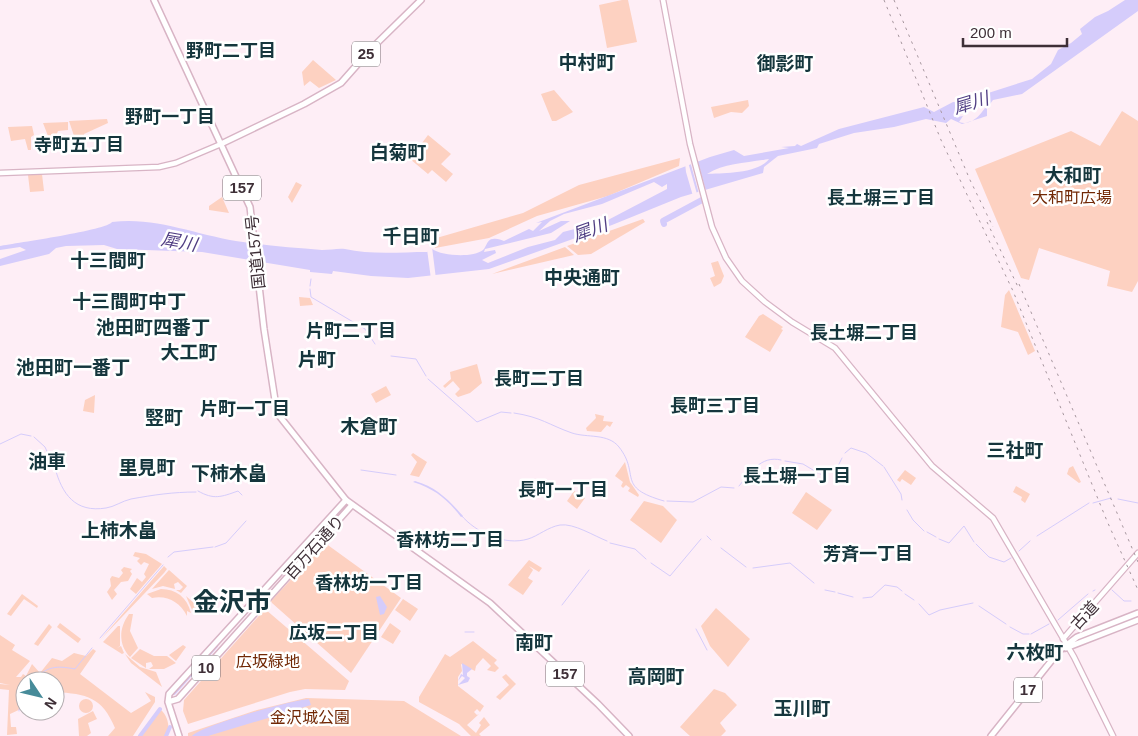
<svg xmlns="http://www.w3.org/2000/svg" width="1138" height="736" viewBox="0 0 1138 736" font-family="Arial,'Noto Sans JP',sans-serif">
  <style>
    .green { fill: #fdd1c1 }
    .water { fill: #d5ccfb; fill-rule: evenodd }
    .pier { fill: #feeef6 }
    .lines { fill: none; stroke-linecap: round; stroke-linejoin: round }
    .stream { stroke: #d5ccfb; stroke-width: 1 }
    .canal { stroke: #d5ccfb; stroke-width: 4 }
    .river { stroke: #d5ccfb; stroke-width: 6 }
    .secondary-casing { stroke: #d8b4c5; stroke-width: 7 }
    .primary-casing { stroke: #d8b4c5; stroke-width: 8 }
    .trunk-casing { stroke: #d8b4c5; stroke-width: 8 }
    .secondary { stroke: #fff; stroke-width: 4.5 }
    .primary { stroke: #fff; stroke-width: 5 }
    .trunk { stroke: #fff; stroke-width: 5 }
    .rail { stroke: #a6969e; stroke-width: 1; stroke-dasharray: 2.5 5; stroke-linecap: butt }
    .labels { text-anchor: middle; stroke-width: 5; stroke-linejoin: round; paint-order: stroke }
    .shield { fill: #fff; stroke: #786d73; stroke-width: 1 }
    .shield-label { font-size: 15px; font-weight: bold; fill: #3e2f37 }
    .park-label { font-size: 16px; fill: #712805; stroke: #fff }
    .street-label { font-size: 16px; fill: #3e2f37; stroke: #fff }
    .neighbourhood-label { font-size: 18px; font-weight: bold; fill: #15363d; stroke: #fff }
    .water-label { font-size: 18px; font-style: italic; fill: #513f84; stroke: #fff }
    .quarter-label { font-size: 19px; font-weight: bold; fill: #15363d; stroke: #fff }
    .town-label { font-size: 26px; font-weight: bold; fill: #15363d; stroke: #fff }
  </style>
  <rect width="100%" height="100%" fill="#feeef6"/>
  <path class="green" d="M 622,0 L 628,0 L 637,42 L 607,48 L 599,5 Z
    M 313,60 L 336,80 L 319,88 L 310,81 L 304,86 L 302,72 Z
    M 554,90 L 573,112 L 556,121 L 552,121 L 541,94 Z
    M 748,100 L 749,106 L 742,113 L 731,112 L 714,118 L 711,107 Z
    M 1122,111 L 1138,121 L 1138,281 L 1132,292 L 1107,286 L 1110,271 L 1039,248 L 1029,280 L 1021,278 L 975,169 L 1071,131 L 1100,146 Z
    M 107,119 L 108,123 L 84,134 L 85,147 L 78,148 L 69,121 Z
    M 68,122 L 68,130 L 58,131 L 56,136 L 48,136 L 43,123 Z
    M 32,126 L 34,135 L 31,137 L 31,150 L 28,150 L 25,139 L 11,141 L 8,127 Z
    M 428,135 L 451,154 L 441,164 L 453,174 L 446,182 L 432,170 L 428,174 L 410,159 Z
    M 680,158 L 679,166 L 608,196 L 537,216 L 489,238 L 435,248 L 433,239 L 523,213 L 579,185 Z
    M 42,174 L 44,191 L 30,192 L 28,175 Z
    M 296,182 L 302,185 L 292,203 L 288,197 Z
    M 222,197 L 229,213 L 209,210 L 209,206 Z
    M 643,219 L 645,222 L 591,254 L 578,255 L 567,246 Z
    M 565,247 L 574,255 L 492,274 Z
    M 718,261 L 724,276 L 721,283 L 714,287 L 710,278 L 715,276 L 711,263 Z
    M 1009,290 L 1035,351 L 1028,355 L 1018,332 L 1001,327 L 1005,295 Z
    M 299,297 L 310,298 L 313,305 L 300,306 Z
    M 763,314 L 783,327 L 781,329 L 783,330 L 770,352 L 745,337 L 759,316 Z
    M 477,364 L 482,383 L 470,393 L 458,397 L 455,394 L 460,389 L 453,381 L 445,388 L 443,386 L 451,379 L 450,372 Z
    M 386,386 L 391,395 L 376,403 L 371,394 Z
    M 95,395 L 94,413 L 83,411 L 85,400 Z
    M 595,414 L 604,416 L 603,421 L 613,422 L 610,427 L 607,425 L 601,432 L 587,431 L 586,428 L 596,418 Z
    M 413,453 L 427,462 L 419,477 L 410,475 L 417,462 L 411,455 Z
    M 625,462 L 630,482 L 639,495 L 638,497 L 628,491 L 630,488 L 626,485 L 623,488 L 621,486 L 623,482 L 615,476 Z
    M 1073,466 L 1081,482 L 1079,483 L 1067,474 L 1069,468 Z
    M 905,470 L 916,478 L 911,485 L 902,479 L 900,482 L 897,480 Z
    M 1016,486 L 1030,494 L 1025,503 L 1021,500 L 1022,497 L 1013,492 Z
    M 574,491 L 585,498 L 577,509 L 567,501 Z
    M 806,492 L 832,510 L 817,530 L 792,513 Z
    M 644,501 L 663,506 L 677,520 L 661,543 L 630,520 Z
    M 325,543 L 401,598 L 351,673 L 272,603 L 271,601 Z
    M 135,552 L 146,554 L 162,564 L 136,594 L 130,589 L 137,578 L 142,582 L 146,577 L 144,574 L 149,564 L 144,562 L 141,565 L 137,561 L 140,558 L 133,556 Z
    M 529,560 L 542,568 L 539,572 L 529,566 L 533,570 L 528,578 L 533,581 L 523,595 L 508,585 Z
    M 164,566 L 167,569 L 164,573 L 100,640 Z
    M 124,567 L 132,569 L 130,571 L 132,574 L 128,581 L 121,582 L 114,590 L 117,594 L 112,600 L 107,592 L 111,586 L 110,579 L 112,576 L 119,578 L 123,573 L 121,570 Z
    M 169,570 L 187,586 L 181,593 L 176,590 L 180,590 L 183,587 L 178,582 L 174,584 L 175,589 L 163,586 L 152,589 Z
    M 161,589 C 176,589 187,597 191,613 L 187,611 L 187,616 C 180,602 167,595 152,598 L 147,594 Z
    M 22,594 L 38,606 L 37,608 L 24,599 L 11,616 L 7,614 Z
    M 186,596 L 196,605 L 206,603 L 199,611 L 193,612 Z
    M 403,599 L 418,609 L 410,621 L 395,610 Z
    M 716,608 L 750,639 L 728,667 L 710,646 L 701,626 Z
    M 265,609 L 349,681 L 345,690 L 305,689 L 290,692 L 188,724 L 183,711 L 184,700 Z
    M 129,614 L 133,614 L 130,631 L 138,648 L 130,657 C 118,644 119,628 129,614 Z
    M 60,623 L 81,639 L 78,643 L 57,627 Z
    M 390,623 L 401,631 L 393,644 L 381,637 Z
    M 49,624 L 52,627 L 38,646 L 34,644 Z
    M 118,626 L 120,626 L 120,646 L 117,648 L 121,646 L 124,653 L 122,654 L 103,642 Z
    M 0,635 L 15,645 L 12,650 L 30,661 L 16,677 L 21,677 L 23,674 L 26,676 L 32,664 L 40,673 L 52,658 L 62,661 L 74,653 L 86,656 L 93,649 L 96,651 L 80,674 L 131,713 L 151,701 L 145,692 L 155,697 L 155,702 L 133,736 L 108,736 L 115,728 C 102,697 87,694 55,692 L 55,681 L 25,681 L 25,707 L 10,714 L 11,727 L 16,727 L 17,734 L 7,735 L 9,690 L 0,689 L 0,684 L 10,685 L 0,683 Z
    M 473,641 L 497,660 L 494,663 L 499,668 L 495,672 L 487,670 L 491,666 L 483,658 L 476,666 L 475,671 L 461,664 L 462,671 L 458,677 L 458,686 L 484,706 L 480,712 L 477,709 L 474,712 L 477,715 L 479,714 L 467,725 L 476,733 L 481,725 L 479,723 L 484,717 L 490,725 L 479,734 L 481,736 L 471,736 L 459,724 L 419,702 L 419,697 L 445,654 L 450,657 Z
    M 183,645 L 186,647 L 176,661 L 169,655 Z
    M 140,649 L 154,656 L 167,656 L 176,663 L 164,669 L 149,669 L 153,666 L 151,662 L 146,663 L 146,668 L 131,658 Z
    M 125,654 L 140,667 L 156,672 L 162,687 L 131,663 Z
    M 506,674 L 516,684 L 500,700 L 496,697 L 509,685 L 502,677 Z
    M 714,689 L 725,693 L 737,705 L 720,723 L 726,731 L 721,736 L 690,736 L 680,727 Z
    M 306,698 L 404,701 L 461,736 L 188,736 L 188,733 L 257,710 Z
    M79 706a7 7 0 1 1 14 0a7 7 0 1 1-14 0Z
    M 160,709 C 169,717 169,726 168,736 L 140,736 Z
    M 93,711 L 97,719 L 88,723 L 91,733 L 87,736 L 79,736 L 78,719 Z"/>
  <path class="water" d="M 1125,0 L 1138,0 L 1138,11 L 1022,94 L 993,100 L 987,108 L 987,116 L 962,124 L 951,119 L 946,123 L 926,119 L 894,127 L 854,133 L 819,144 L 817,148 L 778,156 L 764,167 L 763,173 L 681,197 L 612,225 L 489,269 L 408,278 L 371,276 L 333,271 L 332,274 L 310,272 L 310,270 L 202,252 L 117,249 L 104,245 L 66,246 L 56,248 L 49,254 L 0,266 L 0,259 L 26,250 L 20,247 L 0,250 L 0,246 C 16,243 108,230 112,222 C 156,216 199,236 243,242 C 269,246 296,248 322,250 C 330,250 339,248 345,249 C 370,255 401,252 427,252 L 432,249 C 442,256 473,258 483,250 C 487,246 487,239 493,239 C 497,238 501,240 504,241 L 529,229 L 533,231 L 542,222 L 536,223 L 710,157 L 734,150 L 744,156 L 789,148 L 781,147 L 795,146 L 797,144 L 801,146 L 839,129 L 924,107 L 934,112 L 953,102 L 960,102 L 1032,79 L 1051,64 L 1058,50 L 1071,43 L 1082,34 L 1080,29 L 1095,17 L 1108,11 ZM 990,100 C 984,110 974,127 959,122 L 963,116 L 957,117 L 954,114 L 955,110 L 961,107 ZM 769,159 C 758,174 722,173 707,174 C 725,163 747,163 769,159 ZM 654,182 L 662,187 L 667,184 L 667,189 L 606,221 L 563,232 L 555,240 L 528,247 L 488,263 L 482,260 L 496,253 L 495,250 L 484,252 L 485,249 L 551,233 L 570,221 L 561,221 L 539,231 L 550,221 L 564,214 L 602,204 Z
    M 415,481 C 436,487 448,499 463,516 L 461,517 C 447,499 435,489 413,482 Z
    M 380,596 L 387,607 L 384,614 L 380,615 L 376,597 Z
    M 462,663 L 472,669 L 467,673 L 467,676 L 470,678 L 468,682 L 458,685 L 465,678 L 462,676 L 458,681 L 461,674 L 463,675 Z
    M 309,699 L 311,705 L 208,736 L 192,736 C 200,726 292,700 309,699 Z"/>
  <path class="pier" d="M 697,159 L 706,191 L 699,194 L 690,161 Z
    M 688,162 L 697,194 L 693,196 L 686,172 L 685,163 Z
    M 249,240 L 261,241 L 262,264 L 250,262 Z
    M 432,247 L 436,279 L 431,279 L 427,249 Z"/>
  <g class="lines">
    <path class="stream" d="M 310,286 L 311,279
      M 310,289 L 311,297 L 365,329 L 375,344
      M 391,356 L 416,359 L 426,376
      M 428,379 L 477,422 L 501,412 L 511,413
      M 514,413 C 541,417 549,425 572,433 C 587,438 608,433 619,447 C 641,475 615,487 664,501
      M 34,437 L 45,447 L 54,467
      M 0,444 L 21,434 L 31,436
      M 845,453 L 851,448 L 866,453 L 883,466
      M 785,461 L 803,464 L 818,473
      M 884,467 L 901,494 L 902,500
      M 55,468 C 62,494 75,513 106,508 C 114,507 122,501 131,499 C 153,495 173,492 196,492
      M 361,470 L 396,475
      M 820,474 L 824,475 L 838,466 L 842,458
      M 739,486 C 750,473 761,455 781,460
      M 198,491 C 214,500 221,497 238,491 L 242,495
      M 1118,499 L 1138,503
      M 667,501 L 693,502 L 721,487 L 734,488
      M 1093,503 L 1111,498
      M 907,510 L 913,520 L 924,531
      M 461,515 C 476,533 505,546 528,539 C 538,536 548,527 560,525 C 574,523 594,536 607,541
      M 927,532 L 936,537
      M 707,536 L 711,540
      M 1037,536 L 1089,503
      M 939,539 L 949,543 L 964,526 L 974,542
      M 610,543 L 635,549 L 646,559
      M 976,544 L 989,557 L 1004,562 L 1011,558
      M 215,547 L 226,543 L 246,521
      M 721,548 L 746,567
      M 1019,551 L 1030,541
      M 168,557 L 174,552 L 213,547
      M 651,563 L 670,576 L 701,539
      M 753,568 L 790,563 L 814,583
      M 825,590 L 835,592
      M 1112,590 L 1124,601 L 1131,601
      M 1093,591 L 1095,590
      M 838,593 L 853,597
      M 905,594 L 914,600
      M 863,598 L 872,597 L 885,585 L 897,587 L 902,591
      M 919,604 L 929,615 L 940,610 L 973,603
      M 562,605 L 589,570
      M 979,606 L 1006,624
      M 1058,620 L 1088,594
      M 1010,627 L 1023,634 L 1029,634
      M 696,629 L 707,650
      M 465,632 L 474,632
      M 1031,634 L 1049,624
      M 100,638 L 163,565
      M 32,681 C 47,667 54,665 75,669 L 92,648
      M 19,705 L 25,687
      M 19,711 L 19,709"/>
    <path class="canal" d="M 174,693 L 216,646
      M 140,736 L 160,709
      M 166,736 L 170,727"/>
    <path class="river" d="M 664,224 L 663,221 L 702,200"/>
    <defs>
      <path id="secondary" d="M 663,0 L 690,144 L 712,227 L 726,258 L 742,281 L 765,302 L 792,322 L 835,348 L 932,466 L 993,518 L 1074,657 L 1113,736
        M 0,173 L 159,167 L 176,163 L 221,144
        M 1063,639 L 1138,553"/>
      <path id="primary" d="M 221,144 L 304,104 L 341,83 L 372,48 L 421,0
        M 1066,648 L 1138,620
        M 168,702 L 178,699 L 352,505
        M 168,702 L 169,694 L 346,500
        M 168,702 L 179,736
        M 991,736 L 1060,650 L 1077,637 L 1138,613"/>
      <path id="trunk" d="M 154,0 L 250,207 L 264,329 L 277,413 L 346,500 L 490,603 L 598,704 L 629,736"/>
    </defs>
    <use href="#secondary" class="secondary-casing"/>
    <use href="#primary" class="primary-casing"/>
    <use href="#trunk" class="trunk-casing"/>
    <use href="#secondary" class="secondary"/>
    <use href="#primary" class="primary"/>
    <use href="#trunk" class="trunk"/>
    <path class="rail" d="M 884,0 L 941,140 L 1013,291 L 1107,521 L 1138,590
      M 894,0 L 970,180 L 993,227
      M 987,222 L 1019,289
      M 1019,284 L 1138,562"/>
  </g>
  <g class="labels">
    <g class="shield">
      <rect x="352" y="41.5" width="28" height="25" rx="4"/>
      <rect x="223" y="175.5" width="38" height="25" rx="4"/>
      <rect x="192" y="655.5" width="28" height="25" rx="4"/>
      <rect x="546" y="661.5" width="38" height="25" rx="4"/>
      <rect x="1014" y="677.5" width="28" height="25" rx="4"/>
    </g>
    <g class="shield-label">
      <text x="366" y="59">25</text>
      <text x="242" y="193">157</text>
      <text x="206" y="673">10</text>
      <text x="565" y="679">157</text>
      <text x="1028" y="695">17</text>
    </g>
    <g class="park-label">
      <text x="1072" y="203">大和町広場</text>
      <text x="268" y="667">広坂緑地</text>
      <text x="310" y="723">金沢城公園</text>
    </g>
    <g class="street-label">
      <text transform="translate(255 252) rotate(-96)" y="6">国道157号</text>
      <text transform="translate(314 547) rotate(-48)" y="6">百万石通り</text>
      <text transform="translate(1084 615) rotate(-47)" y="6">古道</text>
    </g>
    <g class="neighbourhood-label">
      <text x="231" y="57">野町二丁目</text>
      <text x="170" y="123">野町一丁目</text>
      <text x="79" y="151">寺町五丁目</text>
      <text x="881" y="204">長土塀三丁目</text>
      <text x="351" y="337">片町二丁目</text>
      <text x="864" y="339">長土塀二丁目</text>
      <text x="539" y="385">長町二丁目</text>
      <text x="715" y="412">長町三丁目</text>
      <text x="245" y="415">片町一丁目</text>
      <text x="797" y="482">長土塀一丁目</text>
      <text x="563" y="496">長町一丁目</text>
      <text x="450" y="546">香林坊二丁目</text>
      <text x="868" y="560">芳斉一丁目</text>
      <text x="369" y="589">香林坊一丁目</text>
      <text x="334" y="639">広坂二丁目</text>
    </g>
    <g class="water-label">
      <text transform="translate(971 103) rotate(-17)" y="6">犀川</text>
      <text transform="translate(590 230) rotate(-20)" y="6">犀川</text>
      <text transform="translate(179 242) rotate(10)" y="6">犀川</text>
    </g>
    <g class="quarter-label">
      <text x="587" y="69">中村町</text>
      <text x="785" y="70">御影町</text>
      <text x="398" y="159">白菊町</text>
      <text x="1073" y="182">大和町</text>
      <text x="411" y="243">千日町</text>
      <text x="108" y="267">十三間町</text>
      <text x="582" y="284">中央通町</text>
      <text x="129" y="308">十三間町中丁</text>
      <text x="153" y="334">池田町四番丁</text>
      <text x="189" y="359">大工町</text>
      <text x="317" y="366">片町</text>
      <text x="73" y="374">池田町一番丁</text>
      <text x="164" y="424">竪町</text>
      <text x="369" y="433">木倉町</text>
      <text x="1015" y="457">三社町</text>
      <text x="47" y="468">油車</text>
      <text x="147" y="474">里見町</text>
      <text x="229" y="480">下柿木畠</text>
      <text x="119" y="537">上柿木畠</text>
      <text x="534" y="649">南町</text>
      <text x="1035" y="659">六枚町</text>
      <text x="656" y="683">高岡町</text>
      <text x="802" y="715">玉川町</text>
    </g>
    <g class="town-label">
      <text x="232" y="611">金沢市</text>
    </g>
  </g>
  <g transform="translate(40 696) rotate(125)"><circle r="24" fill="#ffffff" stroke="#b2acaf"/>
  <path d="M0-4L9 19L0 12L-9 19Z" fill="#478b99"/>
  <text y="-8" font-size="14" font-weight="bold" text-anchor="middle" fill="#3e2f37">N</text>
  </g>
  <path d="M963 38v8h104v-8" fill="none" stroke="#3e2f37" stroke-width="2.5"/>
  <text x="970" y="38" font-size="15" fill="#3e2f37" stroke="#ffffff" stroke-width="4" paint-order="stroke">200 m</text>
</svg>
